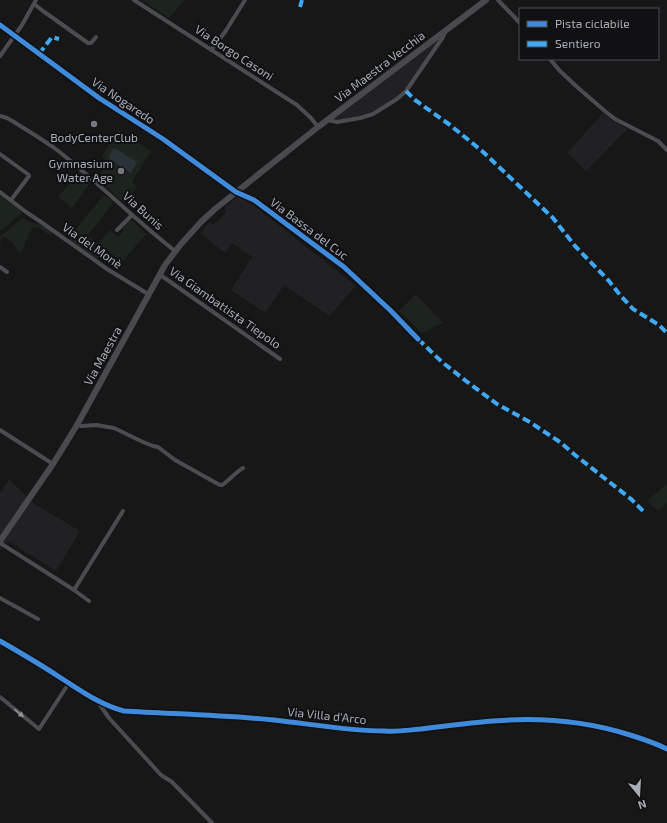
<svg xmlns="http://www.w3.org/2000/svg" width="667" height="823" viewBox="0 0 667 823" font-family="'Exo 2',sans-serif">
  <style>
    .built { fill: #212123 }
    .green { fill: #1d241e }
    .water { fill: #2a3239 }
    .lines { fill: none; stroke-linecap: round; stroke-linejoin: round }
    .street { stroke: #4b4c50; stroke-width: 4 }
    .secondary { stroke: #4a4a4e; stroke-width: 6 }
    .quiet { stroke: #3fa9f5; stroke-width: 4; stroke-dasharray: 8 4; stroke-linecap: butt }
    .cycleway-casing { stroke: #111113; stroke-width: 8 }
    .cycleway { stroke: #408adc; stroke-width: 5 }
    .oneway { fill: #8c9099 }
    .poi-dot { fill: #757880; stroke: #111113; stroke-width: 1.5 }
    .labels { text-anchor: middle; stroke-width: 4; stroke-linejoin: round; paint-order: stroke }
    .street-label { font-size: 12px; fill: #a8adb8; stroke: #111113 }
    .poi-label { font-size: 12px; fill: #a8adb8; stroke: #111113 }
  </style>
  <rect width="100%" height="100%" fill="#171717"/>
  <path class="built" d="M 437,41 L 437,43 L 406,87 L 396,98 L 378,109 L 362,115 L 340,120 L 334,119 Z
    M 603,113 L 614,121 L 627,129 L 586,171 L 567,153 Z
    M 239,196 L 252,204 L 356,286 L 329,316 L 284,285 L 265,313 L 231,290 L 252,257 L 232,243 L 225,253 L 201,234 L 205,227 L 209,223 L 214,224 L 226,213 L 225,207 Z
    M 9,479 L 33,503 L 80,531 L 56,571 L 8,541 L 0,550 L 0,494 Z"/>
  <path class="green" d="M 142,0 L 185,0 L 169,18 Z
    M 118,130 L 151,151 L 132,182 L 137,187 L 124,203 L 97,178 L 108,164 L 102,156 Z
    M 80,171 L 91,182 L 72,208 L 58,197 Z
    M 0,195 L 18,208 L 21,211 L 21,214 L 0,231 Z
    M 104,195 L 113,202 L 101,219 L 88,235 L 98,243 L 110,230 L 118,237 L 124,230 L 123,228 L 130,220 L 133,221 L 146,234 L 122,262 L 105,249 L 96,260 L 69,240 L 80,224 Z
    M 23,218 L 32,223 L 36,223 L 48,229 L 51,232 L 52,236 L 43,231 L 38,227 L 32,228 L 22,250 L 21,250 L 19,253 L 18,252 L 13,243 L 4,237 L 2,238 L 1,239 L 0,248 L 0,236 Z
    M 416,294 L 443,323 L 422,333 L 399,311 Z
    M 667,484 L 667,503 L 658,511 L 647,501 Z"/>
  <path class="water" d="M 114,148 L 137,162 L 131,173 L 108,158 Z"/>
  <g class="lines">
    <path class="street" d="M 134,0 L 297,105 L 311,118 L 318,127
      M 498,0 L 520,23
      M 34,4 L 43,11 L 88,43 L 91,43 L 96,37
      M 0,25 L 99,98 L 163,139 L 236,192 L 254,200 L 344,267 L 391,311 L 418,339
      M 211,50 L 225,32 L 245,0
      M 0,56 L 22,25 L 36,0
      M 550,59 L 559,70 L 576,86 L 606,112 L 615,119 L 658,141 L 667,150
      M 0,116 L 7,118 L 14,122 C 28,131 44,140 57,150 C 98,182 134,219 175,251
      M 328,120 L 337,122 L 360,118 L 373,114 L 397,99 L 406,91 L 443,37 L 445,32
      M 0,154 L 29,175 L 29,176 L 11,200
      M 0,192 L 26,212 L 41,222 L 107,269 L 148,294
      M 117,230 L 132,215
      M 0,267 L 7,272
      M 159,274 L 280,359
      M 77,425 L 81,426 L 96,425 L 114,428 L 143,442 L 153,446 L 158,447 L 175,460 L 218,484 C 219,485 220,485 222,485 C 225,484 237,471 243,468
      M 0,430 L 53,464
      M 0,543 L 74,590 L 89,601
      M 74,590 L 123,511
      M 0,598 L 38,619
      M 0,697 L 39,729 L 69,683
      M 98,702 L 109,718 L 161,775 L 172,782 L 212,823"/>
    <path class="secondary" d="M 0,541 L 53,464 L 77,425 L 165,265 L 181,244 L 201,222 L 215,209 L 318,127 L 486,0
      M 0,641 C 21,653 43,666 64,680 C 83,692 101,705 124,711 C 174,714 224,715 274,720 C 311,724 348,731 385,731 C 397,732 409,730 421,729 C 445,726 469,723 493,721 C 540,717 586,721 630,735 C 643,739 655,743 667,749"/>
    <path class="quiet" d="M 300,7 L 302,0
      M 39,54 L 52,37 L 59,39
      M 406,91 L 415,100 L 450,125 L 482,151 L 553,218 L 575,246 L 609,281 L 620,295 L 633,309 L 659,325 L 667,333
      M 418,339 L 442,362 L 466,381 L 497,404 L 528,421 L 560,442 L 575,455 L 631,499 L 643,511"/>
    <defs>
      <path id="cycleway" d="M 0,25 L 99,98 L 163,139 L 236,192 L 254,200 L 344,267 L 391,311 L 418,339
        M 0,641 C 21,653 43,666 64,680 C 83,692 101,705 124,711 C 174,714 224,715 274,720 C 311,724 348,731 385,731 C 397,732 409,730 421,729 C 445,726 469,723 493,721 C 540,717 586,721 630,735 C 643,739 655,743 667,749"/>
    </defs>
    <use href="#cycleway" class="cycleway-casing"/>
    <use href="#cycleway" class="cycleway"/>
  </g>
  <defs><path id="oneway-solid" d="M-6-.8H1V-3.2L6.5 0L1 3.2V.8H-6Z"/></defs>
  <use class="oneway" href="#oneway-solid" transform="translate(19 713) rotate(40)"/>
  <g class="poi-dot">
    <circle cx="94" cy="124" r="4"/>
    <circle cx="121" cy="171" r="4"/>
  </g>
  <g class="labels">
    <g class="street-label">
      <text transform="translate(234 53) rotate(33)" y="4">Via Borgo Casoni</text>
      <text transform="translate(380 67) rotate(-37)" y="4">Via Maestra Vecchia</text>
      <text transform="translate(123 101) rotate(34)" y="4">Via Nogaredo</text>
      <text transform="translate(143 211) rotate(42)" y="4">Via Bunis</text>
      <text transform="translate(309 229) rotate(37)" y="4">Via Bassa del Cuc</text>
      <text transform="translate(92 246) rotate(35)" y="4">Via del Monè</text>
      <text transform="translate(225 308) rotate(35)" y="4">Via Giambattista Tiepolo</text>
      <text transform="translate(103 356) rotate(-61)" y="4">Via Maestra</text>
      <text transform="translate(327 716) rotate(6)" y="4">Via Villa d'Arco</text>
    </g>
    <g class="poi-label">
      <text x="94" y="142">BodyCenterClub</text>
      <text x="113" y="168" text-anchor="end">Gymnasium<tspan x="113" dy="14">Water Age</tspan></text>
    </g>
  </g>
  <rect x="519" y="8" width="140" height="52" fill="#111113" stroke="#4d4f55"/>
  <rect x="527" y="21" width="20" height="6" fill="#408adc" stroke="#4d4f55"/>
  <text x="555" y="28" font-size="12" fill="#a8adb8">Pista ciclabile</text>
  <rect x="527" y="41" width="20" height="6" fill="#3fa9f5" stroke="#4d4f55"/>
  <text x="555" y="48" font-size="12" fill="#a8adb8">Sentiero</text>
  <g transform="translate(639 795) rotate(162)" stroke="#111113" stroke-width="3" paint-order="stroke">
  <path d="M0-3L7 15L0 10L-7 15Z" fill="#a8adb8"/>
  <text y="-6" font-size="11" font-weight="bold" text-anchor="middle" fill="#a8adb8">N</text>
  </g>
</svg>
